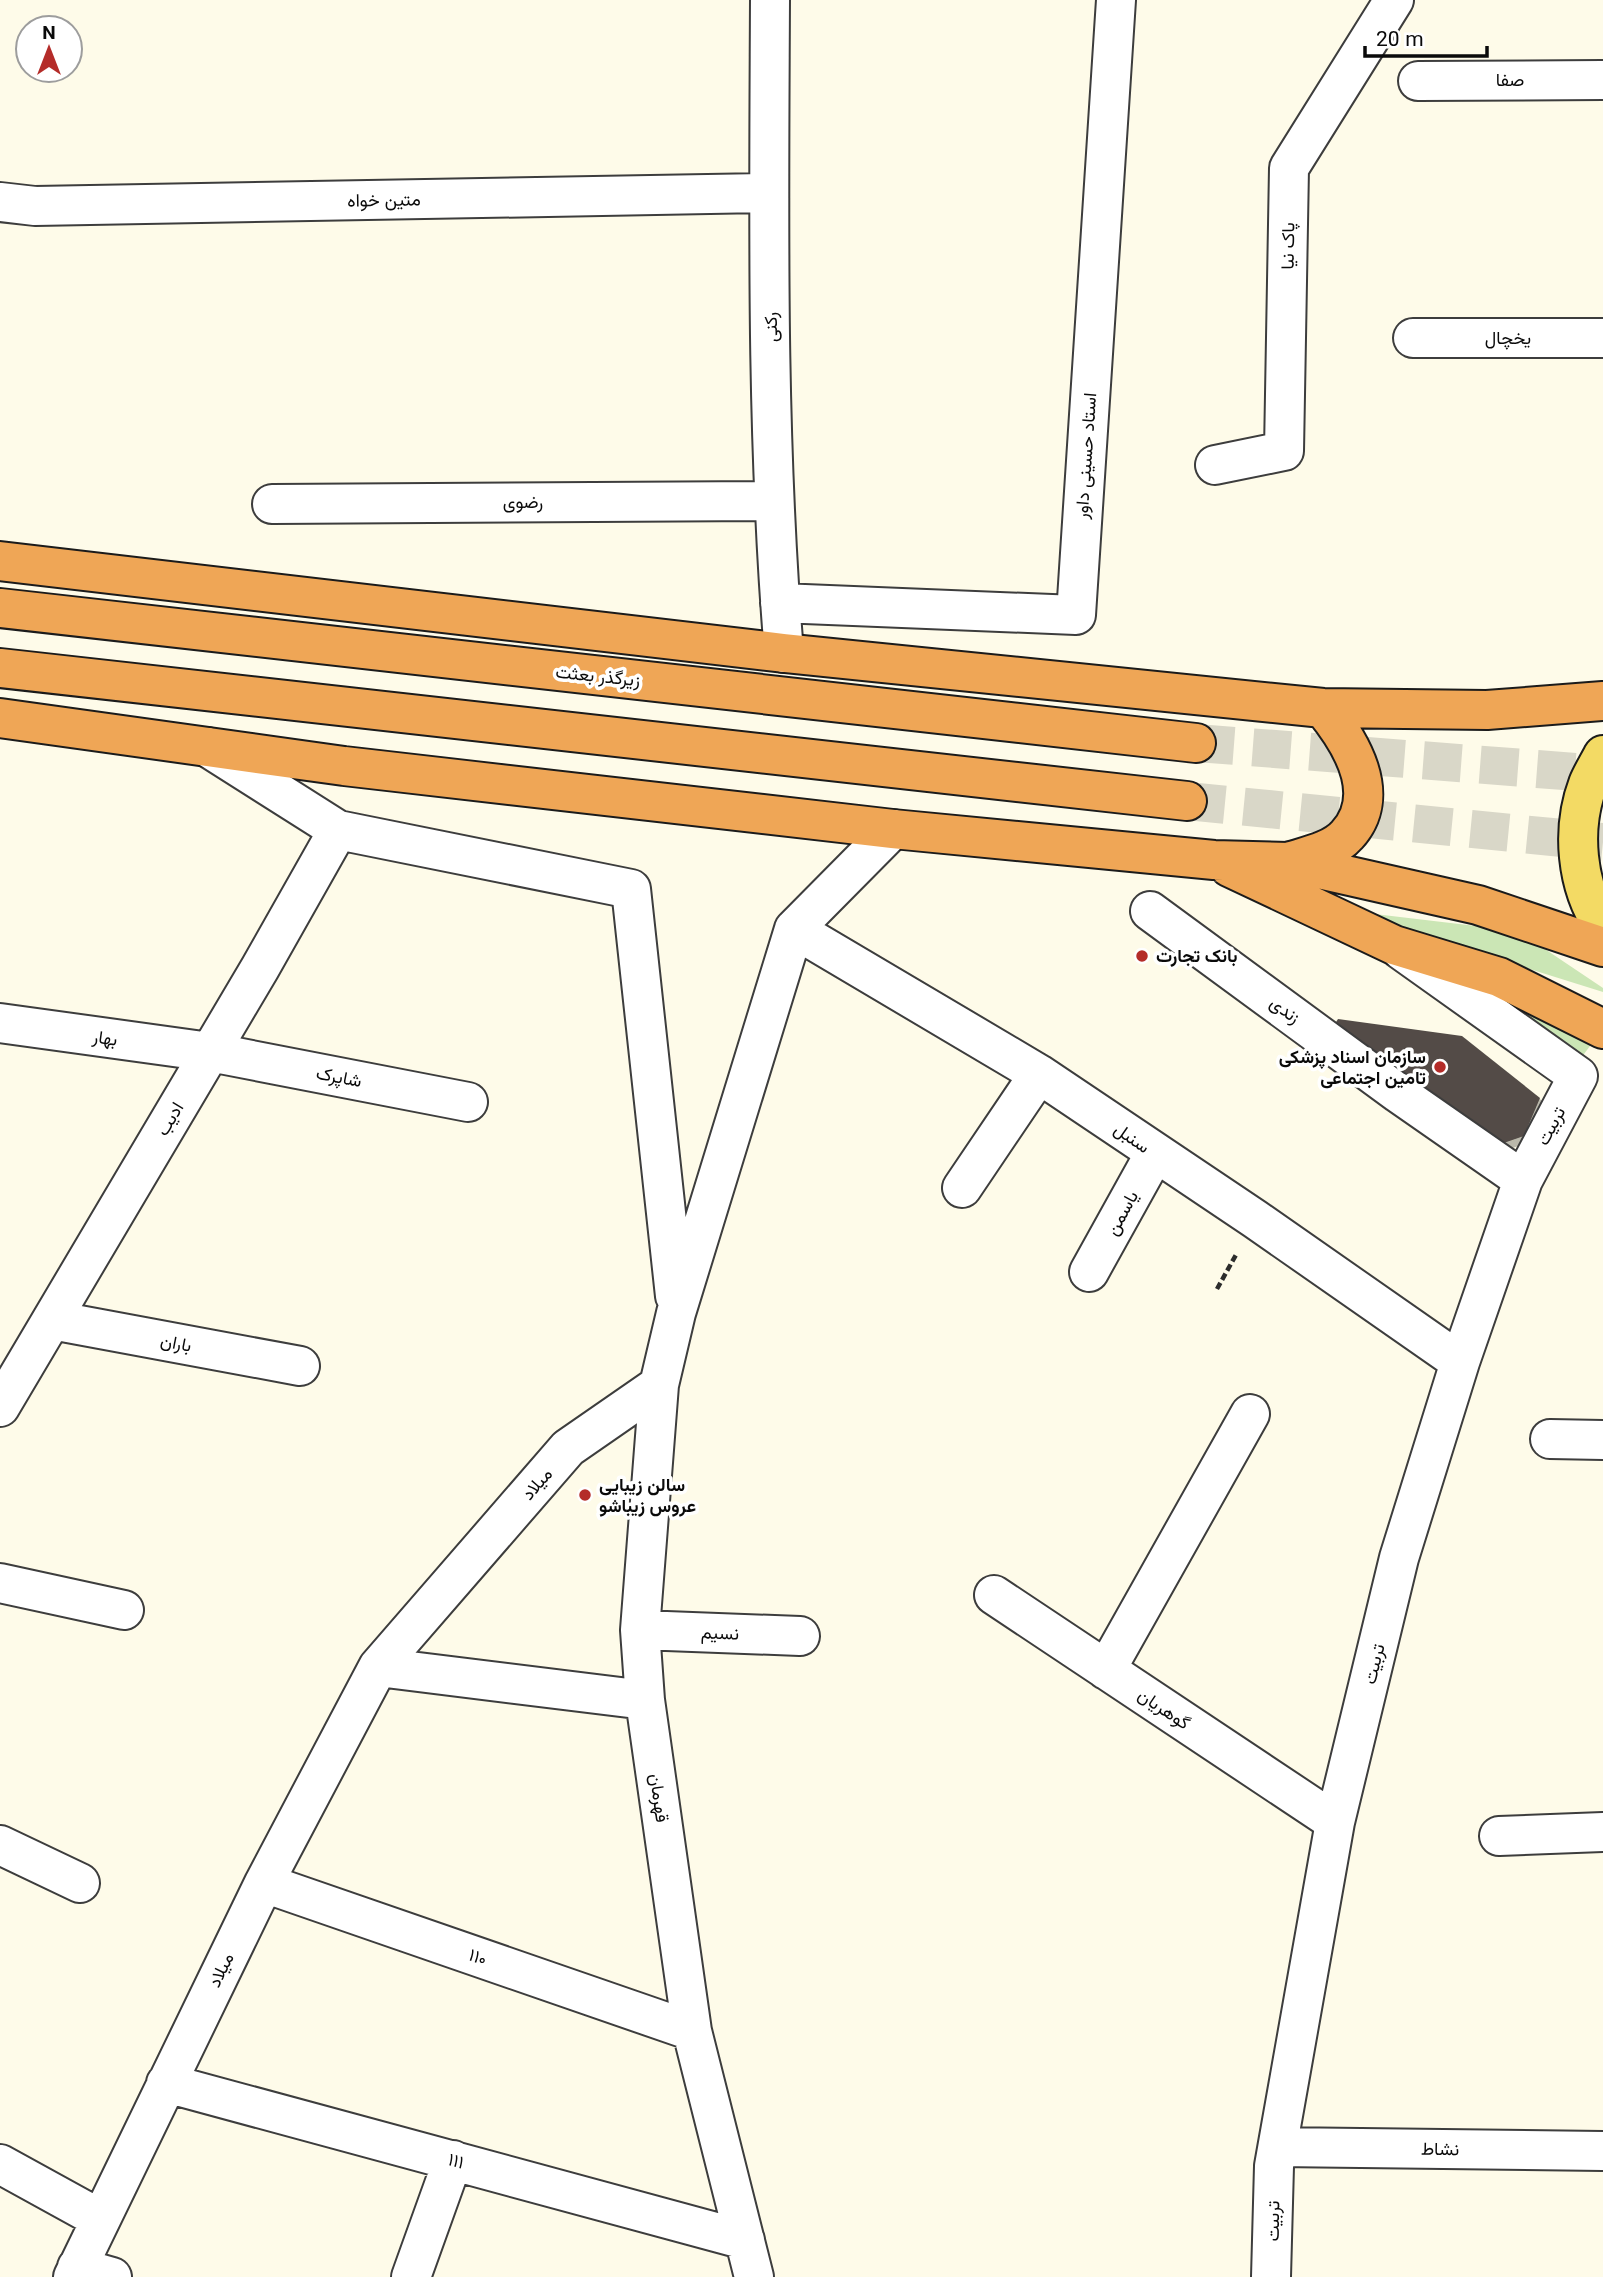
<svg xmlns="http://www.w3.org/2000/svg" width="1603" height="2277" viewBox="0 0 1603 2277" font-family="Georgia,Vazirmatn,serif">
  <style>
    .green { fill: #cbe6b5 }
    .building { fill: #524c47; filter: url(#shadow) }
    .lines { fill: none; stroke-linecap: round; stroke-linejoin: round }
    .highway-tunnel { stroke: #d9d7c8; stroke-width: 38; stroke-dasharray: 38 19; stroke-linecap: butt }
    .minor-casing { stroke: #3d3d3d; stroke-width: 42 }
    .major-casing { stroke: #1b1b1b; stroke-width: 42 }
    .highway-casing { stroke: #1b1b1b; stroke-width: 42 }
    .path { stroke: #2c2c2c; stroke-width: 4.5; stroke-dasharray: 7 3.5; stroke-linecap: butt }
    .minor { stroke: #fff; stroke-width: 38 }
    .major { stroke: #f3da64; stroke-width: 38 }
    .highway { stroke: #efa656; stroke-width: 38 }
    .poi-dot { fill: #b42c29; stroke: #fff; stroke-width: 2.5 }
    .labels { text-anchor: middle; stroke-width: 7; stroke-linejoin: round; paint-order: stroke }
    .street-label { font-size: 18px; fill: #0a0a0a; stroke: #fff }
    .poi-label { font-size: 18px; font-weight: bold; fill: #0a0a0a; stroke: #fff; text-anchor: start }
  </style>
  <defs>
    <filter id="shadow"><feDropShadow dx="6" dy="6" stdDeviation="0" flood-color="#0004"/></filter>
  </defs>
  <rect width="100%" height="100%" fill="#fefbe9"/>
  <path class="green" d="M 1341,910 L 1518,931 L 1603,988 L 1603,992 Z
    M 1485,987 L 1596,1038 L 1578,1062 Z"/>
  <path class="building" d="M 1338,1019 L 1462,1036 L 1540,1098 L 1524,1136 L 1495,1146 L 1329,1033 Z"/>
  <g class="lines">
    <path class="highway-tunnel" d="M 1196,743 L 1603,774
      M 1187,801 L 1603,842"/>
    <defs>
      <path id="minor" d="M 770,0 C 769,218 766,436 784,653
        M 1418,81 L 1603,80
        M 0,202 L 35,206 L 769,193
        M 1413,338 L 1603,338
        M 1215,465 L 1284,451 L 1289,168 L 1394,0
        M 272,504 L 773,501
        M 780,603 L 1076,615 L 1116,0
        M 207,747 L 338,830 L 631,889 L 675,1296
        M 1150,911 L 1398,1093 L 1523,1180
        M 794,929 L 1039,1074 L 1255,1219 L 1460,1362
        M 0,1023 L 210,1052 L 468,1102
        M 962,1188 L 1039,1074
        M 1089,1272 L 1155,1153
        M 52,1320 L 300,1366
        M 0,1407 L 260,968 L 338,830
        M 1550,1439 L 1603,1440
        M 0,1583 L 124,1610
        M 994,1595 L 1335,1822
        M 640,1630 L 800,1636
        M 378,1667 L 645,1700
        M 1106,1670 L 1250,1414
        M 1499,1836 L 1603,1832
        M 0,1845 L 80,1883
        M 264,1883 L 692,2031
        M 166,2083 L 745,2240
        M 1278,2147 L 1603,2151
        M 0,2164 L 100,2219
        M 77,2267 L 112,2277
        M 73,2277 L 264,1883 L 378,1667 L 568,1448 L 659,1385
        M 411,2277 L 453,2160
        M 754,2277 L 692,2031 L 645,1700 L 640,1630 L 659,1385 L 676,1313 L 794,929 L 893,829
        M 1271,2277 L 1274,2166 L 1335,1822 L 1399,1558 L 1460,1362 L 1523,1180 L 1578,1076 L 1401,950"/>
      <path id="major" d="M 1603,755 C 1598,765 1592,774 1588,784 C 1571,829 1576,886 1603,926"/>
      <path id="highway" d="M 0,561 L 784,653 L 1323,708 L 1487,710 L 1603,701
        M 0,608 L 1196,743
        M 0,668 L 1187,801
        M 0,718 L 344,766 L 893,829 L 1214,860 L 1288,862 L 1478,905 L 1603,947
        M 1288,862 C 1307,856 1333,851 1347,835 C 1384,795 1350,741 1323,708
        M 1229,867 L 1394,945 L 1499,977 L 1603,1029"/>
    </defs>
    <use href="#minor" class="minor-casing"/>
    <use href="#major" class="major-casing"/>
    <use href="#highway" class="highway-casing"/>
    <path class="path" d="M 1217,1289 L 1237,1253"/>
    <use href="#minor" class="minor"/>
    <use href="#major" class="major"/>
    <use href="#highway" class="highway"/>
  </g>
  <g class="poi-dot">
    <circle cx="1142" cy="956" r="7"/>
    <circle cx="1440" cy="1067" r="7"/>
    <circle cx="585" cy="1495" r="7"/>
  </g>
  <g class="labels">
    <g class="street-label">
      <text x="1510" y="86">صفا</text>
      <text transform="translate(384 200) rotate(-1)" y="6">متین خواه</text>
      <text transform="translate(1288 246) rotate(-89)" y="6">پاک نیا</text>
      <text transform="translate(771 327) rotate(-91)" y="6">رکنی</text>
      <text x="1508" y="344">یخچال</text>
      <text transform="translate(1086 456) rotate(-86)" y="6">استاد حسینی داور</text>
      <text x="523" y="508">رضوی</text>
      <text transform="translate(598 676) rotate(6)" y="6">زیرگذر بعثت</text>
      <text transform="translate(1285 1010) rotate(36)" y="6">زندی</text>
      <text transform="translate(105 1038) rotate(8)" y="6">بهار</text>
      <text transform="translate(339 1077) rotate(11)" y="6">شاپرک</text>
      <text transform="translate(170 1119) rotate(-59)" y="6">ادیب</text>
      <text transform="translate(1551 1126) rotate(-62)" y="6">تربیت</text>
      <text transform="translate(1132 1138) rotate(35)" y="6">سنبل</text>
      <text transform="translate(1122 1213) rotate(-61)" y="6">یاسمن</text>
      <text transform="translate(176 1343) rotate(11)" y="6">باران</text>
      <text transform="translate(537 1484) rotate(-49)" y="6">میلاد</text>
      <text transform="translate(720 1633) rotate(2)" y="6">نسیم</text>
      <text transform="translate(1374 1664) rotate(-76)" y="6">تربیت</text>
      <text transform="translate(1164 1709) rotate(34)" y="6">گوهریان</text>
      <text transform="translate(659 1798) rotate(82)" y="6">قهرمان</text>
      <text transform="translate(478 1957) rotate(19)" y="6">۱۱۰</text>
      <text transform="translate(221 1970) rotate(-64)" y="6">میلاد</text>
      <text transform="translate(1440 2149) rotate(1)" y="6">نشاط</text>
      <text transform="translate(456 2161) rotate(15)" y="6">۱۱۱</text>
      <text transform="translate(1273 2221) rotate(-89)" y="6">تربیت</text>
    </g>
    <g class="poi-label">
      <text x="1156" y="962">بانک تجارت</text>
      <text x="1426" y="1063" text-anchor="end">سازمان اسناد پزشکی<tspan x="1426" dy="21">تامین اجتماعی</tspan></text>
      <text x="599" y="1491">سالن زیبایی<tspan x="599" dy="21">عروس زیباشو</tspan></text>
    </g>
  </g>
  <g transform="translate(49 49)"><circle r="33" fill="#ffffff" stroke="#9d9d9d" stroke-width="2"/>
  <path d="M0-5L12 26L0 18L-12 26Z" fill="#b42c29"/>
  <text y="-10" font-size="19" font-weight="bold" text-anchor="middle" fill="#0a0a0a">N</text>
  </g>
  <path d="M1365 46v10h122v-10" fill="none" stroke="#0a0a0a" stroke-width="3.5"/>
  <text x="1376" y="46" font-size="21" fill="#0a0a0a" stroke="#ffffff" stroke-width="5" paint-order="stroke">20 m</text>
</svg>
